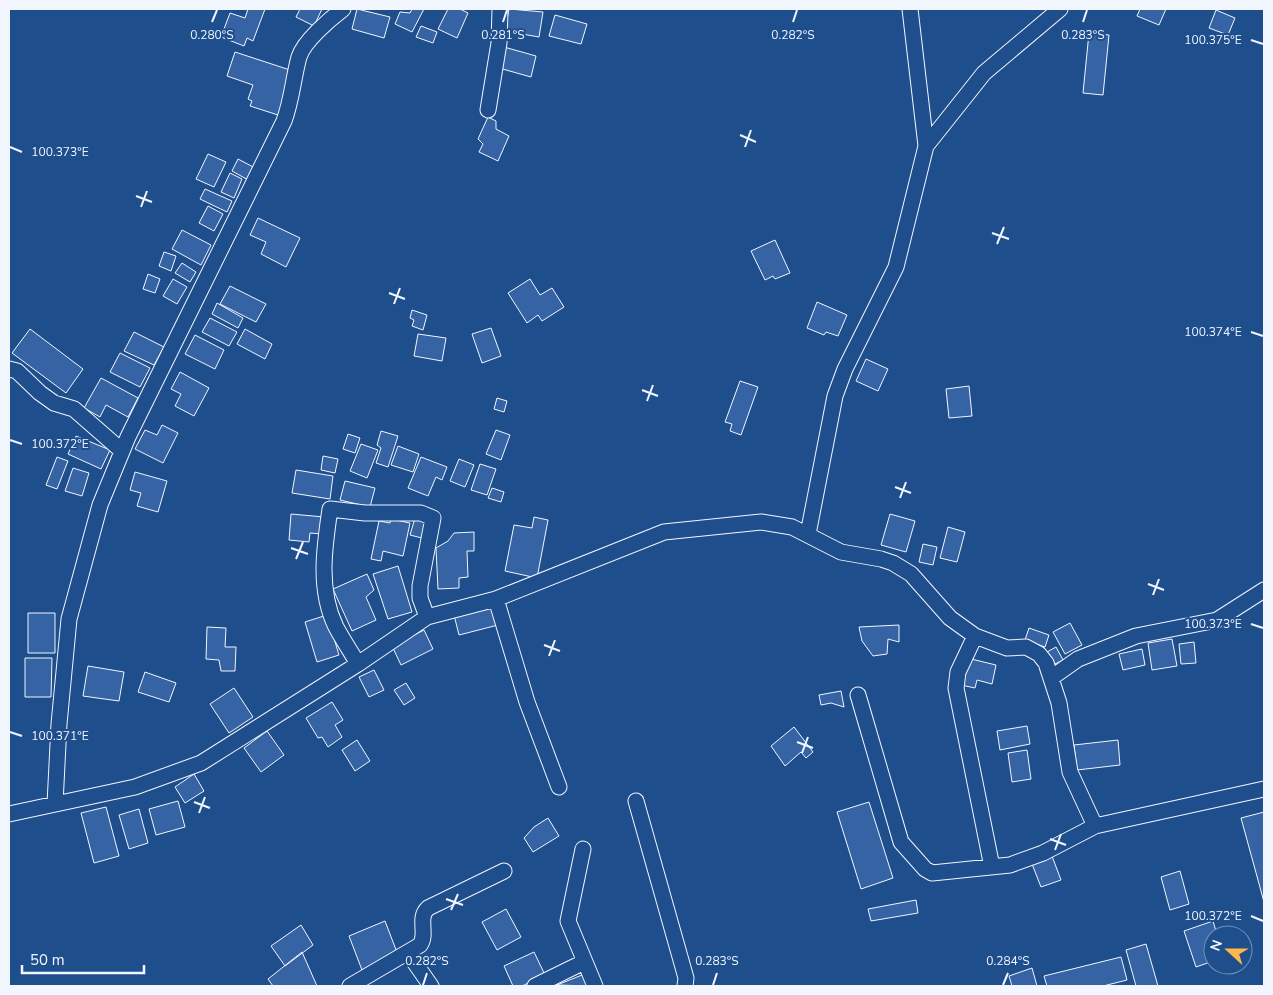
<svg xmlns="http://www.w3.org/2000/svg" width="1273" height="995" viewBox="0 0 1273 995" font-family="'Nunito Sans',sans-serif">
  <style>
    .building { fill: #3563a3; stroke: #f2f6ff }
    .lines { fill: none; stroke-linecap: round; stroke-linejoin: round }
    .street-casing { stroke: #f2f6ff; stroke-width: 17 }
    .street { stroke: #1f4e8c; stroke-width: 15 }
    .ticks { fill: none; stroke: #f2f6ff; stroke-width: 2 }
    .ticks-label { font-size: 12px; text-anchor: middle; fill: #f2f6ff; stroke: #1f4e8c; stroke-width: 4; stroke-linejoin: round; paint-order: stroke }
  </style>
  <rect width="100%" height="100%" fill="#1f4e8c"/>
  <path class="building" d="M 248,9 L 265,9 L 253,41 L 247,38 L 244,46 L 221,37 L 230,13 L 245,18 Z
    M 300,9 L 322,9 L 314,26 L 296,17 Z
    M 357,9 L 390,17 L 384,38 L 352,29 Z
    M 412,9 L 424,9 L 412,32 L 395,24 L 400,12 L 410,13 Z
    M 448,9 L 460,9 L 468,13 L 457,38 L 438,29 Z
    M 509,9 L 543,12 L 539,37 L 505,31 Z
    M 1140,9 L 1166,9 L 1159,25 L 1137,16 Z
    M 1216,10 L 1235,18 L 1228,35 L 1209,28 Z
    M 555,15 L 587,24 L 581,44 L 549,36 Z
    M 421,26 L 437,32 L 433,43 L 416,37 Z
    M 1089,33 L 1109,35 L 1103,95 L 1083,93 Z
    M 504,47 L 536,56 L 531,77 L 499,68 Z
    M 235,52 L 293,71 L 278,115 L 250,106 L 252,101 L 248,99 L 253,85 L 227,76 Z
    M 488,117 L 496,121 L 496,129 L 509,136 L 498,161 L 479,152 L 483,144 L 478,139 Z
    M 208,154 L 226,162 L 214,187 L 196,179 Z
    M 238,159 L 257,169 L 250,181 L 232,171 Z
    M 230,173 L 242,179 L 234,198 L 221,192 Z
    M 205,189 L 232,201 L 227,212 L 200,199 Z
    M 208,206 L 223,214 L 214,231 L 199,223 Z
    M 258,218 L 300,238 L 286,267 L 261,254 L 266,242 L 250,235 Z
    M 182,230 L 211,245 L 201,265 L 172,249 Z
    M 775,240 L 790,273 L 775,279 L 773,276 L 765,280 L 751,251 Z
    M 164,252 L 176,256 L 171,271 L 159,266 Z
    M 182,263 L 196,272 L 190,282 L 175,273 Z
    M 148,274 L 160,279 L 155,293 L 143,289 Z
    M 173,279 L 187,287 L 177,304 L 163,296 Z
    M 530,279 L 540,295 L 552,288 L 564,307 L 542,321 L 538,315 L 527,323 L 508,293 Z
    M 230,286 L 266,304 L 256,322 L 220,304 Z
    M 817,302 L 847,315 L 838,336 L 826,332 L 824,335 L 807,328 Z
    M 217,303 L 243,318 L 238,328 L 212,314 Z
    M 412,310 L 427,315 L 423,330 L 412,326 L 414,320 L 410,318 Z
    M 210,318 L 237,332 L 229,346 L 202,332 Z
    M 491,328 L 501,356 L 482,363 L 472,334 Z
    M 30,329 L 83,369 L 66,393 L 12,353 Z
    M 245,329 L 272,344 L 265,359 L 237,344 Z
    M 134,332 L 164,347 L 154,365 L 124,351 Z
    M 418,334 L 446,338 L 442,361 L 414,356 Z
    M 195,335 L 224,350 L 215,369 L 185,354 Z
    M 120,353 L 150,368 L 140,387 L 110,372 Z
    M 866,359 L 888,369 L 878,391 L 856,381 Z
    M 180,372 L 209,388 L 194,416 L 175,406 L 181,394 L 171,389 Z
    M 101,378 L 138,398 L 128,417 L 106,405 L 100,417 L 84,408 Z
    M 740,381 L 758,387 L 741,435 L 730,431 L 732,424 L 725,422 Z
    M 969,386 L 972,416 L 949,418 L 946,389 Z
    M 497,398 L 507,401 L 504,412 L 494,409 Z
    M 162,425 L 178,433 L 163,463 L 135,449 L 145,430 L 157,435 Z
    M 496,430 L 510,435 L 501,460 L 486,454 Z
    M 381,431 L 398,436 L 388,467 L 376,463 L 381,448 L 377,445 Z
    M 348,434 L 360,438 L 355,453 L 343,449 Z
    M 76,436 L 110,450 L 101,469 L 68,454 Z
    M 361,444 L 378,450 L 367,478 L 350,471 Z
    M 398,446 L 419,454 L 413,472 L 391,465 Z
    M 323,456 L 338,459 L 335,473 L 321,470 Z
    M 57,457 L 68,461 L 57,489 L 46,485 Z
    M 421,457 L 447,467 L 442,480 L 436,477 L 428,496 L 408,488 Z
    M 459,459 L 474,465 L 465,487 L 450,481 Z
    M 480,464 L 496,469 L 487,495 L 471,490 Z
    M 73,468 L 89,473 L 82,496 L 65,491 Z
    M 296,470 L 333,476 L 330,499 L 292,493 Z
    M 135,472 L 167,481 L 158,512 L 137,506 L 141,493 L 130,490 Z
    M 345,481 L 375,488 L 370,507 L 340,500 Z
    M 492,488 L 504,492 L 501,502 L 488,498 Z
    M 291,514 L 324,517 L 323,534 L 310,533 L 309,542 L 289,540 Z
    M 890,514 L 915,521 L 906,552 L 881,545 Z
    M 534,517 L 548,520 L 537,578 L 505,571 L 514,525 L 532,528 Z
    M 415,518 L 430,521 L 426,539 L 410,535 Z
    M 391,519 L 410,523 L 403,556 L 383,551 L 381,561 L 371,559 L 379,521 L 390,523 Z
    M 948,527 L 965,532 L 957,562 L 940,558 Z
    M 474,532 L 474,551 L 467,551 L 468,577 L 459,578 L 459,588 L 438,589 L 436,548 L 448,541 L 454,533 Z
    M 923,544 L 937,547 L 933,565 L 919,562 Z
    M 398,566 L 412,612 L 388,619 L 373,574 Z
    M 367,574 L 374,590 L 366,597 L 376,620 L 352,631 L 333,589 Z
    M 493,605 L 498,625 L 459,635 L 454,615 Z
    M 28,613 L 55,613 L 55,653 L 28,653 Z
    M 327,615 L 339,655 L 317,662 L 305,622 Z
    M 1070,623 L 1082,645 L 1065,654 L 1053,632 Z
    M 899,625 L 899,642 L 888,639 L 887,654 L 873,656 L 862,641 L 859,627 Z
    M 207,627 L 226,628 L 225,647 L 236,647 L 235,671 L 221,671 L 219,660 L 206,659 Z
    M 1029,628 L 1049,635 L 1045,647 L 1025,640 Z
    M 424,630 L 433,649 L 401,665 L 392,646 Z
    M 1172,639 L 1177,666 L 1152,670 L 1148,643 Z
    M 1194,642 L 1196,663 L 1181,664 L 1179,644 Z
    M 1056,647 L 1063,660 L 1053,665 L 1047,652 Z
    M 1142,649 L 1145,665 L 1123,670 L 1119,654 Z
    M 25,658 L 52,658 L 51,697 L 25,697 Z
    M 967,658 L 996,665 L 992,684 L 977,680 L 975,688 L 961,685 Z
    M 88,666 L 124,672 L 119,701 L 83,696 Z
    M 374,670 L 384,690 L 369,697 L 359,677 Z
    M 145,672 L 176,683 L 169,702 L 138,692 Z
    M 406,683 L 415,698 L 404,705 L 394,690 Z
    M 234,688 L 253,717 L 229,733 L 210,704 Z
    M 841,691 L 844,707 L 831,703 L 821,705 L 819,695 Z
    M 332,702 L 343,720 L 335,725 L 342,737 L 328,747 L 322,737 L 318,738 L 306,718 Z
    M 1027,726 L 1030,744 L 1000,750 L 997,731 Z
    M 794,727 L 813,752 L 806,758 L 801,752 L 785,766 L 771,746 Z
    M 267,731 L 284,755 L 261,772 L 244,748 Z
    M 357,740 L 370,761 L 355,771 L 342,750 Z
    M 1118,740 L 1120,765 L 1077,770 L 1074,745 Z
    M 1027,750 L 1031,779 L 1012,782 L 1008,753 Z
    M 194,774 L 204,791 L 185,803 L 175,787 Z
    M 178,801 L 185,827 L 156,835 L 149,809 Z
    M 869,802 L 893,878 L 861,889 L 837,812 Z
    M 106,807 L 119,856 L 94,863 L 81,813 Z
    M 139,809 L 148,843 L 129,849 L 119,815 Z
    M 1264,812 L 1264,902 L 1241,818 Z
    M 548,818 L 559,836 L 533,852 L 524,838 L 534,827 Z
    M 1052,856 L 1061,880 L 1041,887 L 1032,864 Z
    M 1180,871 L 1189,904 L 1170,910 L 1161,877 Z
    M 916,900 L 918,913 L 871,921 L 868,909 Z
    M 506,909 L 521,937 L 497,950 L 482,922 Z
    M 385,921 L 398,955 L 362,970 L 349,936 Z
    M 1213,921 L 1217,935 L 1213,935 L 1213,961 L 1196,967 L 1184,931 Z
    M 301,925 L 313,945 L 285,966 L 271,946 Z
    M 1146,944 L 1158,986 L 1136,986 L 1126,950 Z
    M 302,952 L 317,986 L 273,986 L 268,979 Z
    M 534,952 L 545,975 L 522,986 L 513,986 L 504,966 Z
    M 1121,957 L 1127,980 L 1103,986 L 1047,986 L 1044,976 Z
    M 1032,968 L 1037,986 L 1012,986 L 1009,976 Z
    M 587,973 L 591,986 L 557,985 Z"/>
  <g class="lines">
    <defs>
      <path id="street" d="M 910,9 L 926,146
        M 488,110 L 499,43 L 500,9
        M 9,369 L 17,371 L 40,393 L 54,403 L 74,409 L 122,451
        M 808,534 L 835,396 L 845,369 L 896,267 L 926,146 L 984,73 L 1060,9
        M 496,599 L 527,702 L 559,787
        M 975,636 L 958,672 L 956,688 L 992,867
        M 358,664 C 351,652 343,640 336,627 C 318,590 324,549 330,509 L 365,513 L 421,513 L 433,518 L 420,586 L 420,598 L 427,617
        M 1051,678 L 1078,659 L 1136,636 L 1217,620 L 1264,590
        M 858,695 L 901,842 L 925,869 L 932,873 L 1010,865 L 1043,853 L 1095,826 L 1264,789
        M 636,801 L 686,978 L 685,986
        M 55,804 L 59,724 L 69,619 L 100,505 L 128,437 L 284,121 C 292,100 293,79 299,57 C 304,41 330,19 343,9
        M 9,814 L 135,787 L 201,763 L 358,664 L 427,617 L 496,599 L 664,532 L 761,522 L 792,527 L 841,552 L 881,559 L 893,563 L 911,574 L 950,618 L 975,636 L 1007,648 L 1026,647 L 1039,654 L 1046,663 L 1059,703 L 1070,772 L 1095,826
        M 583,849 L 568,921 L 595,986
        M 408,953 L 431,986
        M 350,986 L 420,945 C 428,934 417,918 428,908 L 504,871
        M 535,986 L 584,962"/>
    </defs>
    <use href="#street" class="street-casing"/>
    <use href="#street" class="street"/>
  </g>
  <path class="ticks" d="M 212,22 L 217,10M 503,22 L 507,10M 793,22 L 797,10M 1083,22 L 1087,10M 1251,40 L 1263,44M 740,135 L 756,142M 10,147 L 22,152M 745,147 L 751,130M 136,196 L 152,202M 141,207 L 147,191M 992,233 L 1009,239M 997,244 L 1004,227M 389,293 L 405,299M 394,304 L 400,288M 1251,332 L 1263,336M 642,390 L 658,396M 647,401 L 653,385M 10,440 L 22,444M 895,487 L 911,493M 900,498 L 906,482M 291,548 L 308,554M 296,559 L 303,542M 1148,584 L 1164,590M 1153,595 L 1159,579M 1251,624 L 1263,628M 544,645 L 560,651M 549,656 L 555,640M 10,732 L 22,736M 797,742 L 813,748M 802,753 L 808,737M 194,802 L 210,808M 199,813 L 205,797M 1050,839 L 1066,845M 1055,850 L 1061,834M 446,899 L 463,905M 451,910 L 458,894M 1251,916 L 1263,921M 423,985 L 427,973M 713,985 L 717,973M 1003,985 L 1008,973"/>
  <g class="ticks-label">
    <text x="212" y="39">0.280°S</text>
    <text x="503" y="39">0.281°S</text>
    <text x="793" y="39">0.282°S</text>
    <text x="1083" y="39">0.283°S</text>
    <text x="1213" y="44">100.375°E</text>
    <text x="60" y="156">100.373°E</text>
    <text x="1213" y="336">100.374°E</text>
    <text x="60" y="448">100.372°E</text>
    <text x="1213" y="628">100.373°E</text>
    <text x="60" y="740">100.371°E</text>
    <text x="1213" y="920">100.372°E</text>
    <text x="427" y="965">0.282°S</text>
    <text x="717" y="965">0.283°S</text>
    <text x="1008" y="965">0.284°S</text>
  </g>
  <rect width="1273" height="995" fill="none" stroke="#f2f6ff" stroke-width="20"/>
  <g transform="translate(1228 950) rotate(291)"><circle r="24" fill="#1f4e8c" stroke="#7391ba"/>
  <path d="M0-4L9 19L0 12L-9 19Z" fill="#ffb74d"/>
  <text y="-8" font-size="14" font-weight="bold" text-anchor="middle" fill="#f2f6ff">N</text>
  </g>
  <path d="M22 965v8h122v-8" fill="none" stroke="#f2f6ff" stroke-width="2.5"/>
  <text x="30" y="965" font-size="15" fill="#f2f6ff" stroke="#1f4e8c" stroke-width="4" paint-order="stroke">50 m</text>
</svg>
